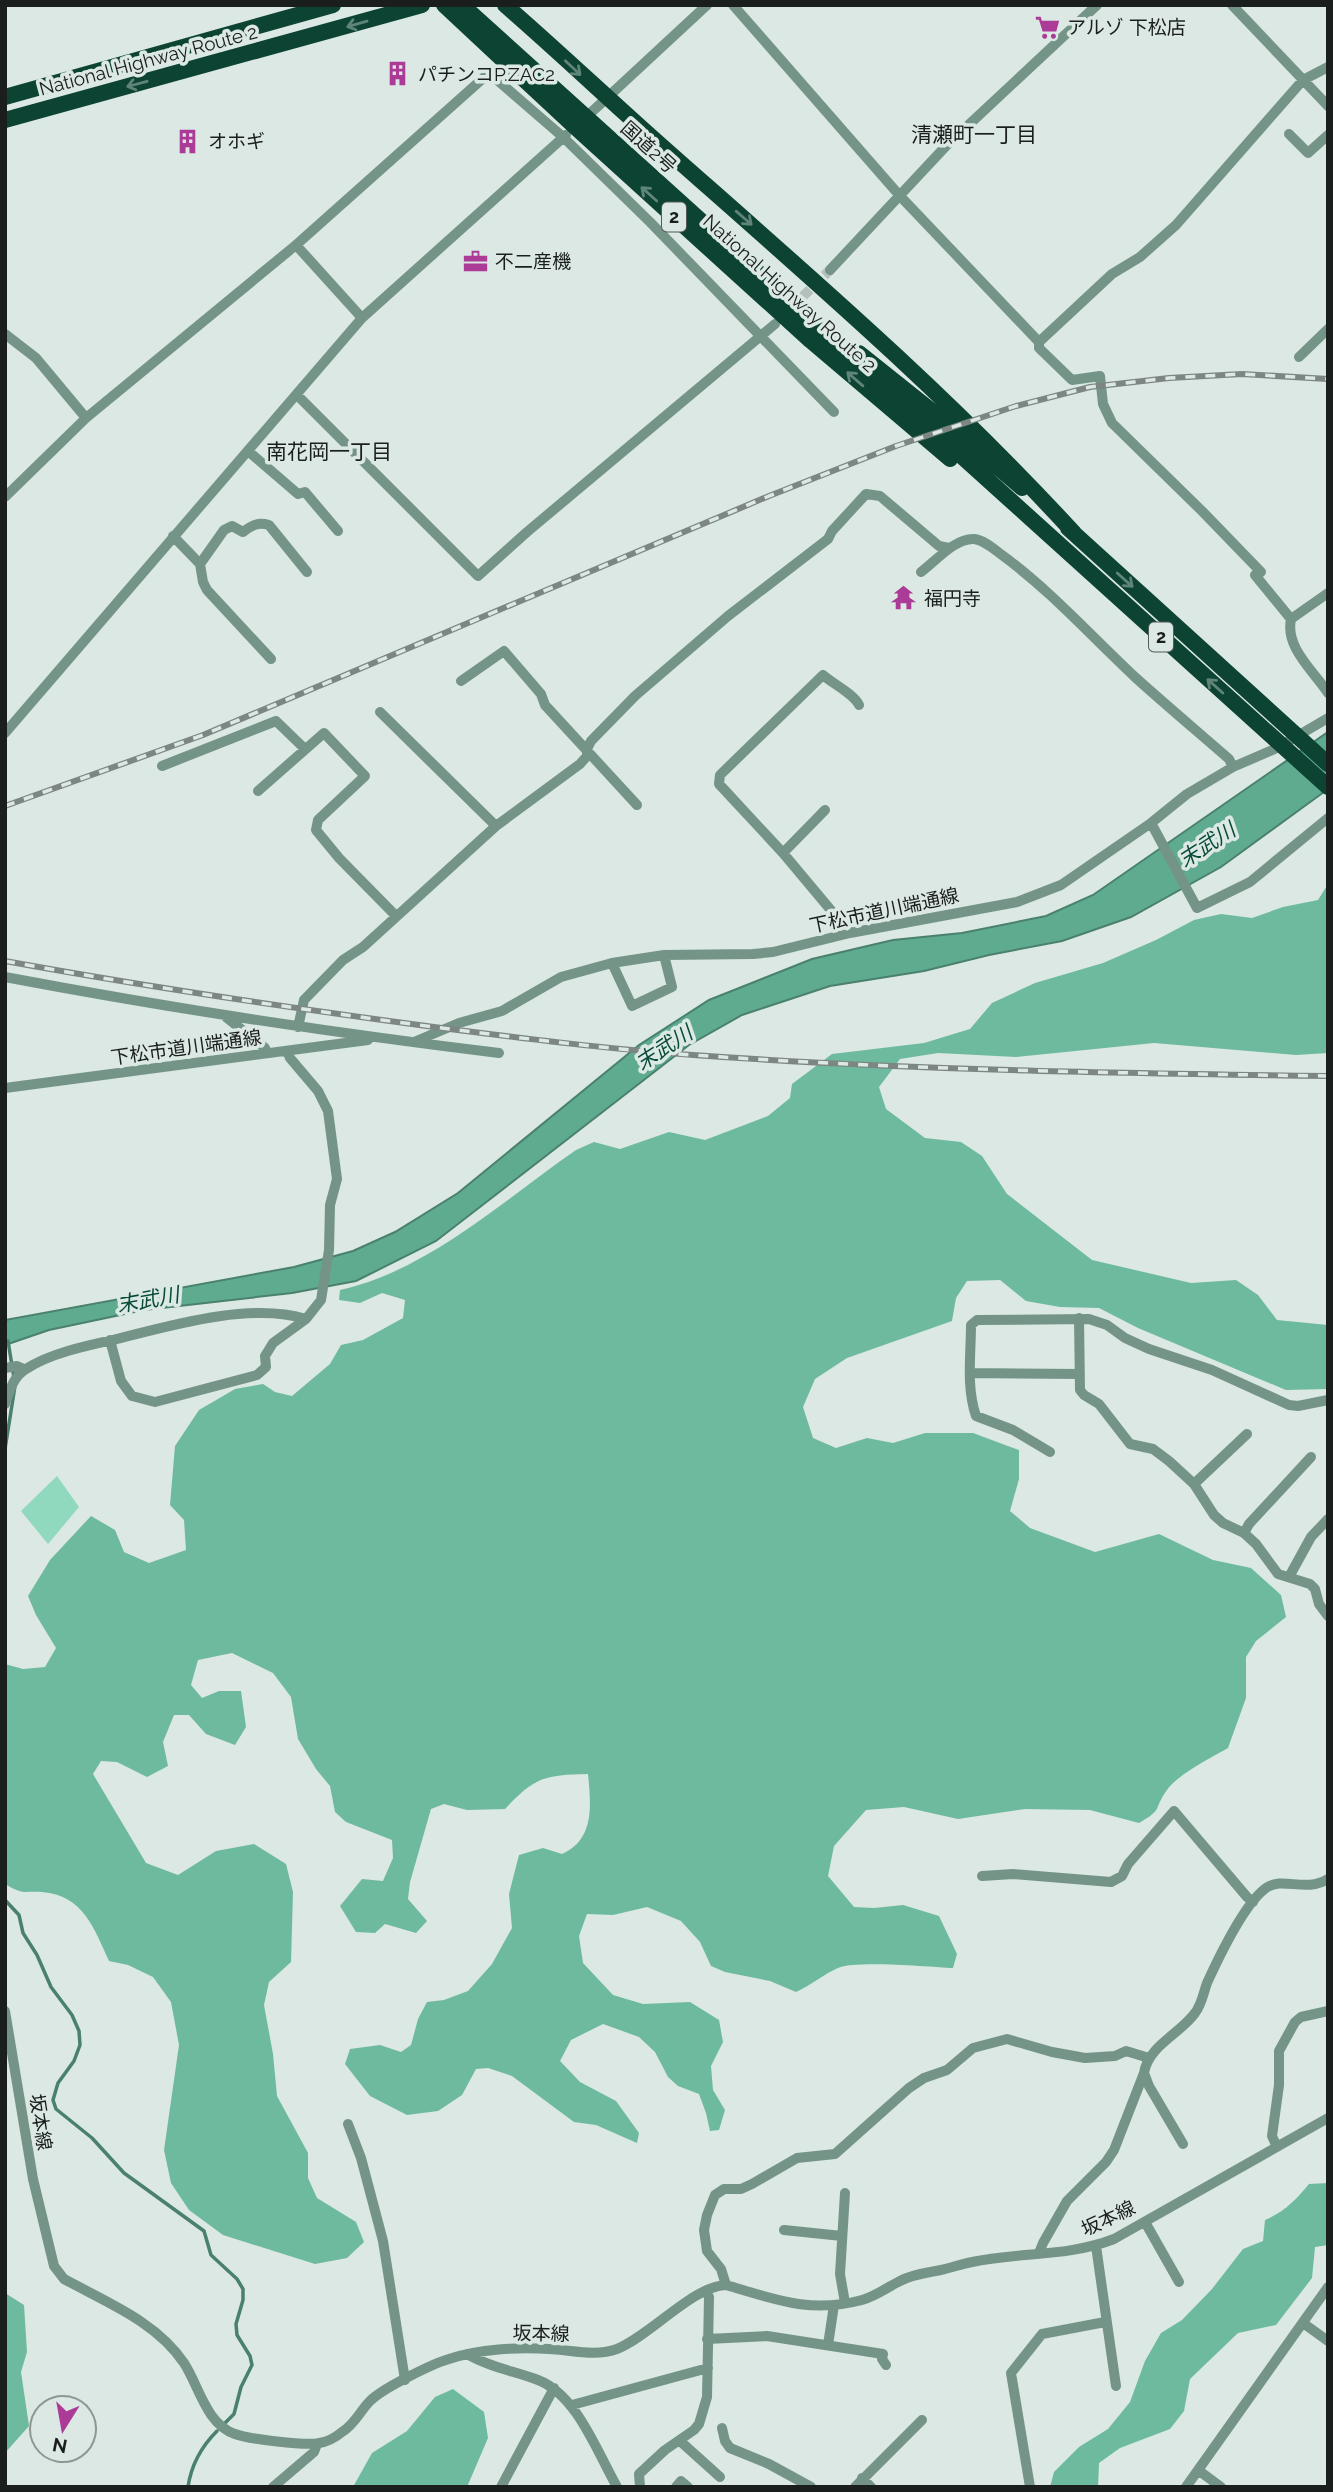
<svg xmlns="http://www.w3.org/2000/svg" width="1333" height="2492" viewBox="0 0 1333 2492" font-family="Raleway,'Noto Sans JP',sans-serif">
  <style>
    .green { fill: #91d9be }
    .forest { fill: #6eba9e }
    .water { fill: #5fab90; stroke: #4a816d; stroke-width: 2 }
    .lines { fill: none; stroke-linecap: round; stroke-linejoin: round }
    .stream { stroke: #4a816d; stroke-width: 3.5 }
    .minor-tunnel { stroke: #b4c0bb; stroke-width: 10; stroke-dasharray: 10 5; stroke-linecap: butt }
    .minor { stroke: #759488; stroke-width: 10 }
    .trunk { stroke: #0c4333; stroke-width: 16 }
    .rail-casing { stroke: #7d8683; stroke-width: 6 }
    .rail { stroke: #dbe8e3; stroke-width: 3.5; stroke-dasharray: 10; stroke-linecap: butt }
    .oneway { stroke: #5f8579 }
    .labels { text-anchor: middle; stroke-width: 7; stroke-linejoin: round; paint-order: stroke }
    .shield { fill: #dbe8e3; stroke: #545b58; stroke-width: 2 }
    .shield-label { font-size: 18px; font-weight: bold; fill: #1a1e1c }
    .poi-label { font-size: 19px; fill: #1a1e1c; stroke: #dbe8e3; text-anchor: start }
    .street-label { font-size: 19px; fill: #1a1e1c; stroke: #dbe8e3 }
    .neighbourhood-label { font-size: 21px; fill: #1a1e1c; stroke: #dbe8e3 }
    .water-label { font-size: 21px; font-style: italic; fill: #094b39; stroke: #dbe8e3 }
  </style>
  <rect width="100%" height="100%" fill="#dbe8e3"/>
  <path class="green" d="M 57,1476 L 79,1507 L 48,1544 L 21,1511 Z"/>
  <path class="forest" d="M 1328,884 L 1328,1053 L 1296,1055 L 1154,1043 L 1016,1057 L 938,1053 L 900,1059 L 879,1087 L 886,1109 L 925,1138 L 961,1142 L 982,1156 L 1007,1194 L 1092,1260 L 1191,1283 L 1236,1280 L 1258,1295 L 1277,1320 L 1328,1325 L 1328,1389 L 1286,1390 L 1138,1328 L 1099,1308 L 1060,1307 L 1026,1301 L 1000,1280 L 967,1281 L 956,1298 L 952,1321 L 847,1358 L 815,1379 L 803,1407 L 813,1438 L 836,1448 L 867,1438 L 893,1443 L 925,1433 L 973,1433 L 1019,1450 L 1019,1479 L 1010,1511 L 1030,1528 L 1095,1552 L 1159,1534 L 1213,1560 L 1251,1568 L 1281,1595 L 1286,1617 L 1256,1641 L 1246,1657 L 1246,1698 L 1228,1748 C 1212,1757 1177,1775 1167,1790 C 1153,1809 1164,1809 1139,1823 L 1090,1810 L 1025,1809 L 958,1819 L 904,1807 L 866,1810 L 834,1846 L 828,1876 L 854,1907 L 874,1908 L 903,1905 L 939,1916 L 957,1954 L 953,1968 C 931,1967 855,1960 838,1968 C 824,1974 811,1985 796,1992 L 770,1981 L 725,1972 L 711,1966 L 700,1942 L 681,1921 L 647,1907 L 613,1915 L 587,1914 L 579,1936 L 583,1963 L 613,1995 L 643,2004 L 690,2002 L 719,2020 L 723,2042 L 711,2066 L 713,2090 L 725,2110 L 719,2130 L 710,2131 L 706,2113 L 699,2094 L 678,2086 L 668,2077 L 655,2052 L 639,2037 L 603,2024 L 571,2040 L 560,2061 L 580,2082 L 616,2101 L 639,2133 L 637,2143 L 596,2125 L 574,2122 L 512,2076 L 488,2068 L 476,2069 L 462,2095 L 438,2111 L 407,2115 L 370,2096 L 345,2064 L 350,2049 L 380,2045 L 401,2052 L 411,2045 L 418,2019 L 427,2002 L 444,2000 L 468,1991 L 492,1964 L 512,1928 L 509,1894 L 519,1855 L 543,1848 L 562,1854 C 595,1839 591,1805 588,1774 C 544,1775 535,1777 505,1809 L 467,1810 L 444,1804 L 431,1809 L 410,1882 L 408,1899 L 427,1921 L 416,1933 L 385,1924 L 375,1933 L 356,1932 L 340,1906 L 362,1879 L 383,1881 L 393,1858 L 392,1840 L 346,1822 L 335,1812 L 330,1786 L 316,1769 L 298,1739 L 291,1697 L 273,1673 L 232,1653 L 198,1660 L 191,1685 L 202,1698 L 219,1691 L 241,1691 L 246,1727 L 235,1745 L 206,1734 L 189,1715 L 174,1715 L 163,1742 L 168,1766 L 147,1777 L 117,1762 L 101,1761 L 93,1774 L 146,1863 L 178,1875 L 216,1851 L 254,1844 L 286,1864 L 293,1892 L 291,1962 L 269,1982 L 264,2005 L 273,2054 L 277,2096 L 308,2153 L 308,2178 L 317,2198 L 356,2222 L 364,2242 L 347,2258 L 315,2264 L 223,2235 L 189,2210 L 171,2183 L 164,2150 L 179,2045 L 171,2002 L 153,1977 L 128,1965 L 109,1961 C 94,1928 83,1895 42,1892 C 23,1891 23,1895 5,1884 L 5,1664 L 23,1669 L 45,1667 L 56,1648 L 36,1615 L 28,1596 L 50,1560 L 91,1516 L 115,1530 L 124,1552 L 149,1563 L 186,1550 L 184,1520 L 170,1505 L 175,1446 L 199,1410 L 235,1389 L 263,1384 L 275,1392 L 292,1396 L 330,1364 L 341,1345 L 363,1340 L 403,1318 L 405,1300 L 382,1293 L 360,1303 L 339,1300 L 340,1290 C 427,1271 504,1200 576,1150 L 594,1142 L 620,1149 L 669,1132 L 705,1140 L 768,1116 L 790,1098 L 792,1084 L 832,1054 L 924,1043 L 970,1029 L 992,1003 L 1035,983 L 1103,963 L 1156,940 L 1194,920 L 1221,914 L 1252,918 L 1283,907 L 1318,900 Z
    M 1328,2183 L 1328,2245 L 1315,2247 L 1312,2278 L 1276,2325 L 1238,2333 L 1190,2379 L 1184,2411 L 1170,2429 L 1120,2448 L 1099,2463 L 1098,2487 L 1050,2487 L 1054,2472 L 1079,2447 L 1108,2429 L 1130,2402 L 1145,2361 L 1161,2333 L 1182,2320 L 1212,2289 L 1243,2249 L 1263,2241 L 1265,2220 C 1284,2212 1296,2200 1309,2184 Z
    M 5,2293 L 24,2305 L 27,2352 L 21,2372 L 29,2426 L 5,2453 Z
    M 453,2389 L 484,2412 L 488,2438 L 467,2487 L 353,2487 L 372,2453 L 407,2431 L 435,2397 Z"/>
  <path class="water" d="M 1328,732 L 1328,789 L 1221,867 L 1131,917 L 1062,941 L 989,955 L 924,971 L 830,986 L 742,1015 L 689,1045 L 436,1241 L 356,1281 L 292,1293 L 144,1310 L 49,1330 L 5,1345 L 5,1320 L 294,1267 L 353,1251 L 395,1232 L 458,1193 L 639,1045 L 709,1000 L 812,959 L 893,940 L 962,933 L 1046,916 L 1093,895 Z"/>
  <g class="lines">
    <path class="stream" d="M 8,1341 L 14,1378
      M 5,1449 L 15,1386
      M 5,1900 L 19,1915 L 23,1933 L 37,1955 L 51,1987 L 72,2015 L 79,2031 L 80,2045 L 74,2061 L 58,2083 L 53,2100 L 56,2109 L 92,2138 L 124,2173 L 204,2231 L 211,2255 L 237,2279 L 243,2289 L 243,2300 L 236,2324 L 237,2335 L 250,2356 L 252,2365 L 241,2387 L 234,2414 L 225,2423
      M 188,2487 C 191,2466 202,2446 217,2431"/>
    <path class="minor-tunnel" d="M 792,307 L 830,270"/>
    <path class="minor" d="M 733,5 L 900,196 L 1039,342 L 1039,348 L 1072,380 L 1100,376 L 1103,404 L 1112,423 L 1202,511 L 1261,572 L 1255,575 L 1291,619 C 1285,648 1313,670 1328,693
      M 1232,5 L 1328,106
      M 583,120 L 707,5
      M 1289,134 L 1308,153 L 1328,135
      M 296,245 L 362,318
      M 830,270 L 946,146 L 1097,5
      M 5,334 L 36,358 L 86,418
      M 1039,342 L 1112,274 L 1140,257 L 1176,225 L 1303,80 L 1328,67
      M 1299,357 L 1328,329
      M 297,395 L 478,576 L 527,532 L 775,324
      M 248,451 L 298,494 L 305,492 L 338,531
      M 5,497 L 86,418 L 296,245 L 489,73 L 563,137 L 650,222 L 834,412
      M 173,536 L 200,564
      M 921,572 C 936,561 955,538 974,539 C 984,540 994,549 1002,555 C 1051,591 1091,636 1136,678 C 1166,705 1198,732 1229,759 L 1233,767
      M 1291,619 L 1328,593
      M 271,659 L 207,590 L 203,582 L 200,564 L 224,530 L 232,526 L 243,532 C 252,525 258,522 269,525 L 307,572
      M 461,681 L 504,651 L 541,694 L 545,705 L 637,805
      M 380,712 L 496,826
      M 5,733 L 362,318 L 566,135
      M 162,766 L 276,721 L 305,749
      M 258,791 L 324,733 L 365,776 L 318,820 L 316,830 L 339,858 L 396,916
      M 1151,823 L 1197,908 L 1250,882 L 1328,818
      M 783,853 L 825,810
      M 850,933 L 783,853 L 719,784 L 720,775 L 823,675 C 833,684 854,694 859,705
      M 612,963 L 632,1006 L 672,987 L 664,955
      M 5,977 C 169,1008 333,1033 499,1053
      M 226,1017 L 265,1048 L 267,1053
      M 298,1027 L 304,1000 L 343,960 L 363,947 L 496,826 L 580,764 L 587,756 L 587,749 L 591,741 L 635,696 L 728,616 L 828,539 L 832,531 L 866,494 L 880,496 L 939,546 L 949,548
      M 414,1042 L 459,1023 L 502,1011 L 561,977 L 612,963 L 664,955 L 753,954 L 773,952 L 850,933 L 1017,902 L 1061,885 L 1151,823 L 1187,794 L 1233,767 L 1277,748 L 1328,718
      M 5,1088 L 368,1040
      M 1079,1318 L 1080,1390 L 1084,1395 L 1099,1404 L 1130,1444 L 1153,1449 L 1169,1461 L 1194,1484 L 1214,1515 L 1223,1523 L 1244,1533 L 1256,1544 L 1278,1574 L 1310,1584 L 1315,1589 L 1319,1604 L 1328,1616
      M 110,1340 L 121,1381 L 132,1396 L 155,1402 L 257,1375 L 266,1367 L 265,1356 L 273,1343 L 306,1319
      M 5,1368 L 17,1366 L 24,1369
      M 970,1373 L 1080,1374
      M 5,1404 C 10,1390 13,1377 26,1369 C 50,1353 89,1345 117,1339 C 172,1325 251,1302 306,1319 L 321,1300 L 329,1250 L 330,1205 L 337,1179 L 328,1111 L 318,1091 L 290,1058 L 287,1051
      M 1050,1452 L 1013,1430 L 976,1416 C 966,1387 971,1355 971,1325 L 977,1320 L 1089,1319 L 1107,1325 L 1125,1338 L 1149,1349 L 1212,1370 L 1289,1405 L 1298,1406 L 1328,1400
      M 1194,1484 L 1247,1434
      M 1244,1533 L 1249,1524 L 1311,1457
      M 1289,1577 L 1311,1537 L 1328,1519
      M 982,1876 L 1013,1874 L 1111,1882 L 1122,1876 L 1128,1864 L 1174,1811 L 1247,1897 L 1253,1902
      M 5,2011 L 33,2179 L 54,2266 L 64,2279 C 106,2302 157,2322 184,2363 C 199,2386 206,2424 235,2434 C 248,2439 306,2446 319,2443 C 327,2442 336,2437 342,2432 C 355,2424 360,2411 370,2401 C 383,2388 432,2364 449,2359 C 479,2349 518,2347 549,2349 C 571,2350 596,2357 617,2349 C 650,2336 693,2286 726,2285 C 774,2299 810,2314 862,2300 C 876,2296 886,2288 900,2281 C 913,2274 926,2273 941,2270 C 951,2268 961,2264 972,2262 C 1019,2252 1068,2257 1114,2239 L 1328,2118
      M 348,2124 L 361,2158 L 383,2241 L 405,2380
      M 1183,2144 L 1149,2086 L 1144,2073 C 1148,2046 1180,2034 1195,2013 C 1202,2004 1203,1994 1207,1983 C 1218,1959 1245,1903 1266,1888 C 1283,1876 1305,1893 1328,1879
      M 1277,2147 L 1272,2136 L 1279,2085 L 1279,2051 L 1295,2022 L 1301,2017 L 1328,2011
      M 1145,2222 L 1179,2282
      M 784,2230 L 842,2236
      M 1096,2246 L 1116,2386
      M 1039,2253 L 1043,2243 L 1067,2201 L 1106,2162 L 1114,2150 L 1144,2073
      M 726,2285 L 721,2269 L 707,2251 L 704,2230 L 707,2215 L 715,2195 L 724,2189 L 741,2189 L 752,2184 L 797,2158 L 835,2154 L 909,2088 L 924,2078 L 947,2070 L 973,2048 L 1007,2039 L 1052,2052 L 1085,2058 L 1115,2056 L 1126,2051 L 1149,2058
      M 845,2303 L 840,2274 L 845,2193
      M 1303,2323 L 1328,2341
      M 707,2339 L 767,2336 L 883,2354 L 882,2359 L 886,2365
      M 828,2345 L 834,2305
      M 467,2354 C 489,2367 514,2371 538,2380 C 577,2395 597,2452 617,2487
      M 572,2405 L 708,2368
      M 722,2428 L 725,2441 L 730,2448 L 769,2464 L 811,2487
      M 680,2441 L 720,2477
      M 1198,2470 L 1221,2487
      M 862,2478 L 871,2487
      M 273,2487 L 314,2452 L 317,2444
      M 501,2487 L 554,2388
      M 640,2487 L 639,2474 L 665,2450 L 694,2430 L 699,2424 L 707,2397 L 709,2297 L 706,2291
      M 676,2487 L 681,2481 L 688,2487
      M 855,2487 L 922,2420
      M 1030,2487 L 1011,2373 L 1042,2334 L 1105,2322
      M 1186,2487 L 1328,2287"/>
    <path class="trunk" d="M 444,5 L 575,127 L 811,341 L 950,459
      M 462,5 L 1328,787
      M 505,5 C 565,57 622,112 682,164 C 817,283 953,401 1074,533
      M 5,97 L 333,5
      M 5,120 L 422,5
      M 859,353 L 938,416 L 1022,488
      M 1068,528 L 1328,764"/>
    <defs>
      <path id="rail" d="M 5,806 L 203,735 L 769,496 L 896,446 L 1016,406 L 1090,387 L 1169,378 L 1242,374 L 1328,379
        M 5,961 C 148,987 291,1008 434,1027 C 520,1038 607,1049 693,1055 C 904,1070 1116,1073 1328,1076"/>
    </defs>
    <use href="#rail" class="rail-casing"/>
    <use href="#rail" class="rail"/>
  </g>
  <defs><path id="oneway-shaft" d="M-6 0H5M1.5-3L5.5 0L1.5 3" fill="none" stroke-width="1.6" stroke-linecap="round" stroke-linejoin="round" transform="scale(1.75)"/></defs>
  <g class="oneway">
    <use href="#oneway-shaft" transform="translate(357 24) rotate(164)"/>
    <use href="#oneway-shaft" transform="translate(573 68) rotate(43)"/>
    <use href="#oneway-shaft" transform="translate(137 84) rotate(165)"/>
    <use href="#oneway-shaft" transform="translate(649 194) rotate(-138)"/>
    <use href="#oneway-shaft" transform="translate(744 218) rotate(41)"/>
    <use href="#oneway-shaft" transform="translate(855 379) rotate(-139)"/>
    <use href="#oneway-shaft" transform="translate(1125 580) rotate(42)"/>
    <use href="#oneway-shaft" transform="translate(1215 686) rotate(-138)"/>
  </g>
  <defs>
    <symbol id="supermarket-bare" viewBox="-9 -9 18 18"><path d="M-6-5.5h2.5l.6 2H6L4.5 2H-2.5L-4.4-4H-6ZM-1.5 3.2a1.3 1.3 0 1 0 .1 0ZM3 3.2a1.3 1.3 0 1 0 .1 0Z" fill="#ab3b97" stroke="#dbe8e3" stroke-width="2.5" paint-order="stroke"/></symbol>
    <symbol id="building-bare" viewBox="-9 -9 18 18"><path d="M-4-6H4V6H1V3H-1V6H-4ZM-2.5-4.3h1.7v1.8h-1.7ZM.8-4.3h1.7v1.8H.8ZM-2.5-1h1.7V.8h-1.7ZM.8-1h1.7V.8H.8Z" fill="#ab3b97" stroke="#dbe8e3" stroke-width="2.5" paint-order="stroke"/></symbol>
    <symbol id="office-bare" viewBox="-9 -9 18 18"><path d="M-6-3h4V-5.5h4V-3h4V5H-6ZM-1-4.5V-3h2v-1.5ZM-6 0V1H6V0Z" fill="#ab3b97" stroke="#dbe8e3" stroke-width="2.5" paint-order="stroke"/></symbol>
    <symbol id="temple-bare" viewBox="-9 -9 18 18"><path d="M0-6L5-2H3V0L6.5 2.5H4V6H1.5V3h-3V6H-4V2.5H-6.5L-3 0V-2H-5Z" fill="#ab3b97" stroke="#dbe8e3" stroke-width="2.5" paint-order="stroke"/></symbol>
  </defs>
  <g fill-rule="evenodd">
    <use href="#supermarket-bare" x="1030" y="10" width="35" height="35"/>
    <use href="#building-bare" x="380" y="56" width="35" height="35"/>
    <use href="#building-bare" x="170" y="124" width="35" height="35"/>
    <use href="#office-bare" x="458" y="244" width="35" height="35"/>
    <use href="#temple-bare" x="886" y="580" width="35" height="35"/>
  </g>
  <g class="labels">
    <g class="shield">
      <rect x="662" y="202.5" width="24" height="29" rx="5"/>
      <rect x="1149" y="622.5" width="24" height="29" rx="5"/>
    </g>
    <g class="shield-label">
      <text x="674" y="223">2</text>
      <text x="1161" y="643">2</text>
    </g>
    <g class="poi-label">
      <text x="1067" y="34">アルゾ 下松店</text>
      <text x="418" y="81">パチンコP.ZAC2</text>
      <text x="208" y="148">オホギ</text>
      <text x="495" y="268">不二産機</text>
      <text x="924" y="605">福円寺</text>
    </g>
    <g class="street-label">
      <text transform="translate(148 60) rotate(-15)" y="7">National Highway Route 2</text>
      <text transform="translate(649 147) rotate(42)" y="7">国道2号</text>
      <text transform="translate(790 293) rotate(42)" y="7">National Highway Route 2</text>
      <text transform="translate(884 910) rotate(-12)" y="7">下松市道川端通線</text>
      <text transform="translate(186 1047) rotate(-8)" y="7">下松市道川端通線</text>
      <text transform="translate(41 2122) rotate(81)" y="7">坂本線</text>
      <text transform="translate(1108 2218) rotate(-25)" y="7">坂本線</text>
      <text transform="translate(541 2333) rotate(1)" y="7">坂本線</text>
    </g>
    <g class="neighbourhood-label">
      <text x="974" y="142">清瀬町一丁目</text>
      <text x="329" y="459">南花岡一丁目</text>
    </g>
    <g class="water-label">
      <text transform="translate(1207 845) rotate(-33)" y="7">末武川</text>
      <text transform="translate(664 1048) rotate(-33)" y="7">末武川</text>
      <text transform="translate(148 1300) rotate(-10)" y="7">末武川</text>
    </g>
  </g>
  <rect width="1333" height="2492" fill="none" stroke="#1a1e1c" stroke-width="14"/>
  <g transform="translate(63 2429) rotate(191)"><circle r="33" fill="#dbe8e3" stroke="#8e9793" stroke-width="2"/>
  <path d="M0-5L12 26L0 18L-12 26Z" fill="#ab3b97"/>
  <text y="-10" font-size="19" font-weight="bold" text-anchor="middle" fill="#1a1e1c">N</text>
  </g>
</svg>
